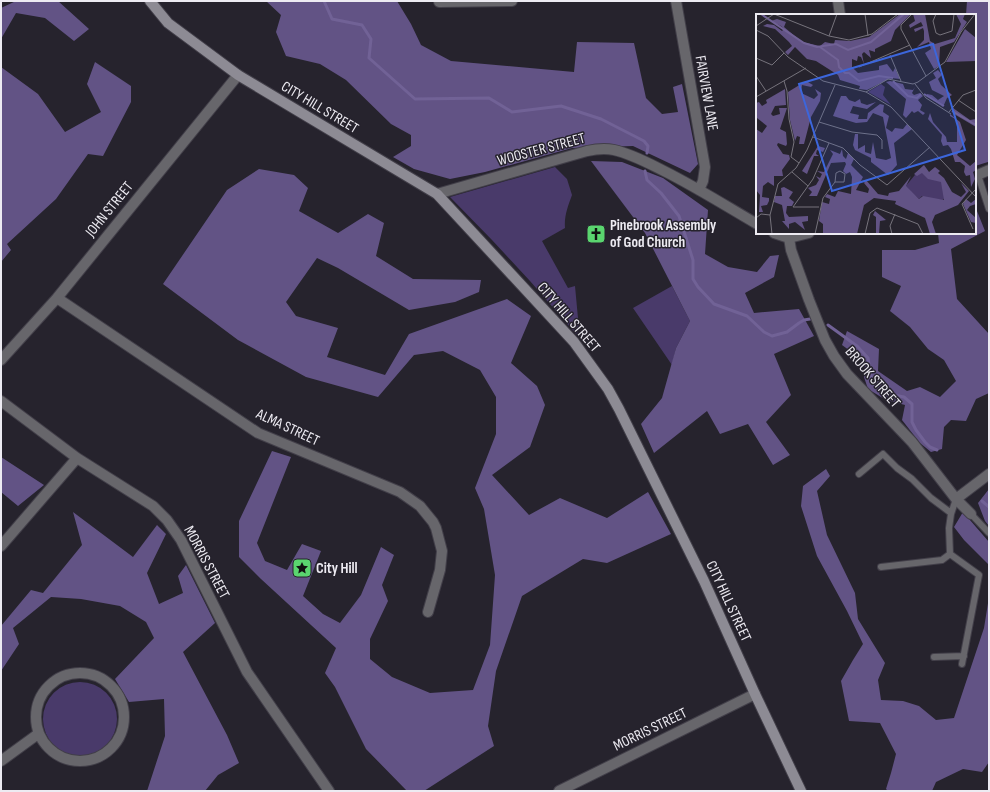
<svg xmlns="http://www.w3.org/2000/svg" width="990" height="792" viewBox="0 0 990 792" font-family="'Sofia Sans Condensed',sans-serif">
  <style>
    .green { fill: #493a6a }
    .forest { fill: #625385 }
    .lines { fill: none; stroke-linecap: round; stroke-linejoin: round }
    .stream { stroke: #716296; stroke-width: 3 }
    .lane-casing { stroke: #423f49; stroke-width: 8 }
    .street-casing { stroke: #423f49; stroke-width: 12 }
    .secondary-casing { stroke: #423f49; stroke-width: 12 }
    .lane { stroke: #67666b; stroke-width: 6 }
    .street { stroke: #67666b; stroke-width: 10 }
    .secondary { stroke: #8d8b94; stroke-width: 10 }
    .labels { text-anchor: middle; stroke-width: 3; stroke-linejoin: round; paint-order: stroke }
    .street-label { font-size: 15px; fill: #edebf2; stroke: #26232d }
    .poi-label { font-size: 15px; font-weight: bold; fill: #edebf2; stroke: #26232d; text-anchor: start }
    .inset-river { fill: none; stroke: #716296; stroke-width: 2 }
    .inset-road { fill: none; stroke: #76737c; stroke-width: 1 }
    .view { fill: #3c66dc; fill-opacity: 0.15; stroke: #3c66dc; stroke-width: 2 }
    .inset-edge { fill: none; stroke: #edebf2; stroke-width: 2 }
  </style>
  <rect width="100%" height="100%" fill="#26232d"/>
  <path class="green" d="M 555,167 L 567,179 L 572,195 C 568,206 564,216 565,228 L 542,241 L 568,288 L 575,286 L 579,329 L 578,332 L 576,334 L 530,281 L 492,240 L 450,197 Z
    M 672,286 L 690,321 L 676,348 L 672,365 L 633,308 Z
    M43 719a37 37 0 1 1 74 0a37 37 0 1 1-74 0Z"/>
  <path class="forest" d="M 16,1 L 58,1 L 89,29 L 74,41 L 45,18 L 16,13 L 1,39 L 1,8 Z
    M 266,1 L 397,1 L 411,24 L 421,45 L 451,61 L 574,72 L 577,42 L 634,43 L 646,98 L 662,114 L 678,112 L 673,87 L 682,84 L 698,164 L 690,173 L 633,146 L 572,148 L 485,172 L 450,179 L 414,169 L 393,157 L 411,146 L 411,135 L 391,124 L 346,80 L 320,64 L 286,56 L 276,32 L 281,15 Z
    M 967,1 L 989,1 L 989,142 L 988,162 L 975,166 L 975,15 L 966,15 Z
    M 95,62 L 131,86 L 131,102 L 103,156 L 88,154 L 56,199 L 7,244 L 11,250 L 1,262 L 1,67 L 38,94 L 65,132 L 101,112 L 87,84 Z
    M 591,161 L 622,162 L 663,178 L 708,210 L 705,254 L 728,267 L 757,272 L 770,256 L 779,255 L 774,277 L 745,293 L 754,313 L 799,309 L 814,336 L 774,354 L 791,395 L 766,422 L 790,455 L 773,465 L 748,424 L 720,434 L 707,411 L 654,453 L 641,424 L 662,398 L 676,348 L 690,321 L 645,233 Z
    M 259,169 L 294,175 L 308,188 L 299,211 L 338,233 L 368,214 L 384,223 L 376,256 L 413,279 L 481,280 L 479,292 L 455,302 L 409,310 L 338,268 L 317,258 L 286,302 L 296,316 L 338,328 L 327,357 L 385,375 L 409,334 L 507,299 L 531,316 L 511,363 L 537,386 L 545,405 L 530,447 L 492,475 L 529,515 L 560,498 L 607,518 L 648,492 L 671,534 L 607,563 L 583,559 L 522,596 L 496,671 L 488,726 L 494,746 L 424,791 L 407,791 L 366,749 L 335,687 L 325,673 L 336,648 L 261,579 L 239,557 L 239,521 L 272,451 L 291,457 L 257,543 L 265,561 L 287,570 L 302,544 L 321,551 L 303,596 L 323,614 L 340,623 L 361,595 L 381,547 L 394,555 L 382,585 L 388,601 L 370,639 L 370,659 L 392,677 L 430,693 L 473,690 L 490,645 L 495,575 L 484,509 L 475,488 L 496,434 L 496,397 L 480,370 L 443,351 L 414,355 L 378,397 L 306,377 L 238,340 L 163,284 L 227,190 Z
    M 975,206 L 985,231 L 951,249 L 957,299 L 989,334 L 989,393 L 976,399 L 966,421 L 951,420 L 944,427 L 942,449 L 931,452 L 920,443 L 902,420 L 905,405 L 886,400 L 868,389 L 864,377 L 865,362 L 842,345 L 847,331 L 879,349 L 878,371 L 907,391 L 920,387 L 940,397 L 956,381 L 944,360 L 928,349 L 910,327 L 890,311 L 901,286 L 882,277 L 882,250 L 915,250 L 939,243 L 938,233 L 975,233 Z
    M 1,457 L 44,485 L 18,506 L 1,492 Z
    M 826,469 L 830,476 L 817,491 L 827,535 L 855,593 L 858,619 L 885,663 L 878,680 L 881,700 L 903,701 L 919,706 L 936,720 L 954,718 L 984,628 L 989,597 L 989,762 L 982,772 L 963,769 L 936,782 L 932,791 L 888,791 L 886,789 L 891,773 L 896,754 L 880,723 L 849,721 L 841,681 L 853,660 L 863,644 L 847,611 L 817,556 L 801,506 L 803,486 Z
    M 989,489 L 989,526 L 985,521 L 978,503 Z
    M 73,512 L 133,557 L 157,525 L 166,534 L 147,573 L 159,604 L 183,593 L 178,576 L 186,565 L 215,623 L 183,652 L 227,735 L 239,763 L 218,775 L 205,791 L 147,791 L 149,785 L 165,736 L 164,699 L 129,702 L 115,679 L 154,638 L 146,622 L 120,606 L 81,599 L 51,597 L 13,628 L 19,644 L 1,671 L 1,626 L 31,590 L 43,593 L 82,545 Z
    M 963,512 L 989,542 L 989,565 L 964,540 L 954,527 Z"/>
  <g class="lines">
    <path class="stream" d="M 324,1 L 332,19 L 362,25 L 371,39 L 369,58 L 415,99 L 489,98 L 512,112 L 561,106 L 601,119 L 644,141 L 648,146 L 647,153
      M 645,171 L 647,180 L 661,193 L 679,216 L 693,260 L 693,279 L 698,287 L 714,304 L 747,316 L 764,332 L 772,336 L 787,332 L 799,323 L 804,320 L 810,319
      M 828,325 L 857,346 L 868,358 L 872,382 L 879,390 L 889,394 L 904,397 L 912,404 L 912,422 L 916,430 L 925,442 L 930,447 L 937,450
      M 982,501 L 989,507"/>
    <defs>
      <path id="lane" d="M 978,175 L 989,209
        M 859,474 L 883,454 L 897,468 L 912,479 L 931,498 L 951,513
        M 956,499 L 951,514 L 949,528 L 950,554 L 979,575 L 962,664
        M 971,514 L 989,533
        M 881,567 L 942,560 L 950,554
        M 934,657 L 964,656"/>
      <path id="street" d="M 676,1 L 705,167 L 703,181 L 699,190
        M 838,1 L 840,15
        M 439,2 L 512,1
        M 975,176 L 989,170
        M 437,194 L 587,151 C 596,149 605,148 614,150 C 632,154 648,163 664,171 C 696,187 726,206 757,224
        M 774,233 L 789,238 L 809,233
        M 789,238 L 791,250 L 809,300 L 825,340 L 834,356 L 847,374 L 912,442 L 956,499 L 971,514
        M 57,298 L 258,433 L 400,492 L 420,506 L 433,522 L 436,528 L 442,551 L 440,570 L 428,612
        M 1,360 L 57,298 L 238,75
        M 1,401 L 77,458 L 153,506 L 167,520 L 181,540 L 247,672 L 329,791
        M 956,499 L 989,474
        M 1,546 L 77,458
        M36 717a44 44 0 1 1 88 0a44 44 0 1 1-88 0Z
        M 1,761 L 38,734
        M 559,791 L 755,694"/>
      <path id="secondary" d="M 150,1 L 168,23 L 238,75 L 437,194 L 574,342 L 608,389 L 619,409 L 704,581 L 755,694 L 801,791"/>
    </defs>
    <use href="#lane" class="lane-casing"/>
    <use href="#street" class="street-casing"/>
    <use href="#secondary" class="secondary-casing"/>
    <use href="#lane" class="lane"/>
    <use href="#street" class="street"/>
    <use href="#secondary" class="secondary"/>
  </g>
  <defs>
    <symbol id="church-square" viewBox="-11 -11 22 22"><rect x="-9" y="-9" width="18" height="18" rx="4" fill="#5ad56f" stroke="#26232d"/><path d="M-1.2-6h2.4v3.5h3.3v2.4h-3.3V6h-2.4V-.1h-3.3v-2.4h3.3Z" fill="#111"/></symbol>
    <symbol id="sight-square" viewBox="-11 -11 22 22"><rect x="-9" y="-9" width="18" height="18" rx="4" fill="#5ad56f" stroke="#26232d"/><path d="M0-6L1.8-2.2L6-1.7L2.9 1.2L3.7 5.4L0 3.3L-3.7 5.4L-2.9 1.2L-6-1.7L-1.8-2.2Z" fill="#111"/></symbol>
  </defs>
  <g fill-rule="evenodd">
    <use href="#church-square" x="585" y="223" width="22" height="22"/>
    <use href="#sight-square" x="291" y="557" width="22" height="22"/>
  </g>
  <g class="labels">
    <g class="street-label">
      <text transform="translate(707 93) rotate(80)" y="5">FAIRVIEW LANE</text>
      <text transform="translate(320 107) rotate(31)" y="5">CITY HILL STREET</text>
      <text transform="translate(541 149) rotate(-15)" y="5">WOOSTER STREET</text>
      <text transform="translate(109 209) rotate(-51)" y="5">JOHN STREET</text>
      <text transform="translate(569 317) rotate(49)" y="5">CITY HILL STREET</text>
      <text transform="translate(873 377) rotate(49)" y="5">BROOK STREET</text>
      <text transform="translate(288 427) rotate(25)" y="5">ALMA STREET</text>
      <text transform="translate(207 562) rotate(62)" y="5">MORRIS STREET</text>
      <text transform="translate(729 601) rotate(65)" y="5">CITY HILL STREET</text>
      <text transform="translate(650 729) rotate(-26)" y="5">MORRIS STREET</text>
    </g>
    <g class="poi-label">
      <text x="610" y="230">Pinebrook Assembly<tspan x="610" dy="17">of God Church</tspan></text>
      <text x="316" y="573">City Hill</text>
    </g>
  </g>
  <g transform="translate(756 14)">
    <rect width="220" height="220" fill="#26232d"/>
    <path d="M 125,70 L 129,73 L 127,81 L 135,91 L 112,78 ZM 163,156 L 187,167 L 190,181 L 187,186 L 171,185 L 166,182 L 163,185 L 149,173 Z" fill="#493a6a"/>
    <path d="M 144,0 L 155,0 L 139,16 L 135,27 L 119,35 L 119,38 L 113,36 L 115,44 L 108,38 L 106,40 L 108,50 L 105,43 L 102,42 L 101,47 L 96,45 L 96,53 L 102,59 L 123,56 L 123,52 L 131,50 L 137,58 L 139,54 L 144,65 L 135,64 L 111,76 L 103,75 L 104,72 L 84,66 L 82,61 L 60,47 L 51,45 L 39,33 L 32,41 L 29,38 L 36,32 L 33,28 L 19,15 L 7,12 L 11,10 L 18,11 L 26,17 L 28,15 L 25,12 L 15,7 L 21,5 L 30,8 L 28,13 L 46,28 L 64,32 L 69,28 L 78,30 L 79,26 L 94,27 L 113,23 ZM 157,0 L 169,0 L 174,27 L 179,30 L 199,24 L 205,10 L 200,0 L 209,0 L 207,5 L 211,8 L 198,28 L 184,33 L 183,52 L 178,55 L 169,39 L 175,35 L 173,28 L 161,33 L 168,26 L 168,17 L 167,14 L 159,18 L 158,15 L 167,12 L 165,8 L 154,14 L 153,11 L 159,7 ZM 209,15 L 220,24 L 220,47 L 190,48 ZM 182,56 L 186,61 L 182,65 L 185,71 L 196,81 L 191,84 L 187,93 L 171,82 L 171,80 L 176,81 L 182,86 L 188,82 L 176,76 L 173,68 L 180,64 L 177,59 ZM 50,67 L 57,71 L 55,73 L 46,71 L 45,79 L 58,85 L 62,81 L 59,75 L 65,79 L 64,87 L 55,103 L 48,130 L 43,130 L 44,123 L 41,122 L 39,127 L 34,106 L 32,78 ZM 134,67 L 147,70 L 149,75 L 157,76 L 159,73 L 156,79 L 158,81 L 164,79 L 167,82 L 162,86 L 166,91 L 164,96 L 169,99 L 167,101 L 162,97 L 158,99 L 156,97 L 150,104 L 147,101 L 150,85 L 130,68 ZM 29,75 L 30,91 L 19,92 L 15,100 L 17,102 L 24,100 L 23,94 L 31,94 L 24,115 L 30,118 L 31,130 L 30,132 L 22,129 L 21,131 L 27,140 L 33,141 L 34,145 L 26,156 L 27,162 L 18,162 L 18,172 L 12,168 L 7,172 L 6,183 L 13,184 L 13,187 L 11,191 L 5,192 L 7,198 L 3,198 L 4,181 L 0,176 L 0,115 L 6,119 L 11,112 L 1,104 L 0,89 L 3,88 L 6,92 L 11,89 L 10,86 ZM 85,82 L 90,82 L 93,86 L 99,88 L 104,85 L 105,89 L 111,91 L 120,88 L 111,95 L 97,92 L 94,99 L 103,101 L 102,105 L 111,105 L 112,99 L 124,90 L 128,91 L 127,98 L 133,102 L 130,114 L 136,118 L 139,114 L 147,115 L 151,110 L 156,115 L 138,129 L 141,151 L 132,161 L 115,148 L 115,144 L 99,136 L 97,131 L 99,120 L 102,120 L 102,135 L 109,131 L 109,138 L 115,140 L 117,128 L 120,144 L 130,146 L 135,144 L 127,103 L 117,99 L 111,108 L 100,109 L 77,102 ZM 197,94 L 214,106 L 220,105 L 220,113 L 198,100 ZM 174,99 L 177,108 L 190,123 L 191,128 L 201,128 L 201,106 L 194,102 L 194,100 L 204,108 L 210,126 L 201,141 L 214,152 L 220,147 L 220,156 L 217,158 L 219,165 L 215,173 L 214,161 L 210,162 L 208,158 L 209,152 L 204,148 L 199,148 L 195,135 L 192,131 L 187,132 L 185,127 L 186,121 L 172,105 ZM 62,132 L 69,134 L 67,138 L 61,136 L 60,140 L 63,142 L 58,142 L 51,160 L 46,157 ZM 86,135 L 87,142 L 90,145 L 92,139 L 98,145 L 95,151 L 107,163 L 100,176 L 112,179 L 113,175 L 108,169 L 110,166 L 122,180 L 132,182 L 133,179 L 143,177 L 155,162 L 150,172 L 163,185 L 167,182 L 188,186 L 185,168 L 172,165 L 166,159 L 161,162 L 158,160 L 168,151 L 173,158 L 179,153 L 184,157 L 182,159 L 188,164 L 196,178 L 205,183 L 210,178 L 205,169 L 213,177 L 202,191 L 179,201 L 176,208 L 180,220 L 174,220 L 169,204 L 139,190 L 140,187 L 118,184 L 108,191 L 101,220 L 67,220 L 67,210 L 63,207 L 66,188 L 73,190 L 74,185 L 69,183 L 71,180 L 79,183 L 82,177 L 95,180 L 96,163 L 94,158 L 90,160 L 87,157 L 90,150 L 89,148 L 75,149 L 61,182 L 53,182 L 56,178 L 52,174 L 60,171 L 63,166 L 60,162 L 64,164 L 66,160 L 61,157 L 68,158 L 77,140 L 74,136 L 84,140 ZM 28,173 L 37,178 L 33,184 L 38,188 L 36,192 L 31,192 L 30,199 L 33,203 L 52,202 L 52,207 L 46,208 L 49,216 L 39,208 L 33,210 L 33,215 L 26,207 L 29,207 L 26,191 L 18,188 L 19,182 L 26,182 L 25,174 ZM 210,185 L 215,189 L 220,185 L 220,190 L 214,192 L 211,196 L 220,204 L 220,209 L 215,208 L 207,190 ZM 119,197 L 130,206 L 124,207 L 123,220 L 120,220 L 120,203 L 117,201 Z" fill="#625385"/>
    <path class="inset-river" d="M 5,0 L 48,29 L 61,33 L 80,30 L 92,36 L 115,28 L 148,0M 64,33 L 82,46 L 83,53 L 89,59 L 93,59 L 103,67 L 123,62 L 137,64M 137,67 L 152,82 L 161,84 L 165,80M 168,80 L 188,92M 196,97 L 220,111"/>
    <path class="inset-road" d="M 18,0 L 73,22 L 93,26 L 116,20 L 142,0M 109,0 L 112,22M 156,0 L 145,11 L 145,15 L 170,62M 180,0 L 177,7 L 180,19 L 184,21 L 196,17 L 198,0M 0,12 L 18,0M 0,16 L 12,22 L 32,43 L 67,67 L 110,78 L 135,93 L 220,183M 73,22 L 81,0M 134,41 L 145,67M 0,44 L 16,51 L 28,39M 103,53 L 154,31M 0,62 L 10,77M 28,67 L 31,77 L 33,105 L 38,128 L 35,143 L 43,149M 159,70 L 170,84 L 195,100M 110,78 L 132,65 L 157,70 L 162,68 L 189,48 L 205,18 L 219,0M 0,83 L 50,54M 202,86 L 220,98M 193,98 L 207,81 L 220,76M 63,108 L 96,118 L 121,121 L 126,126 L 126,135M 57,123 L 87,134 L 104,151 L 131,171 L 174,133M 36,158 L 52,172M 63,193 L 37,193 L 57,165 L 73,129M 0,204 L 5,200 L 14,201M 217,215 L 206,190 L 220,175M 16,220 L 14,201 L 22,170 L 40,154 L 51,136 L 79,71M 59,220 L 67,184 L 79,168 L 80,159 L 84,157 L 89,160 L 88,168 L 79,168M 109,220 L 114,199 L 121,194 L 162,210 L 167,220M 136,220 L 134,212 L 139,200"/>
    <path class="view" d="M 177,30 L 209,136 L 76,177 L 43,70 Z"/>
    <rect width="220" height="220" class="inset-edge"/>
  </g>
  <rect width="990" height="792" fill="none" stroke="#edebf2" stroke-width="4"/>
</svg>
